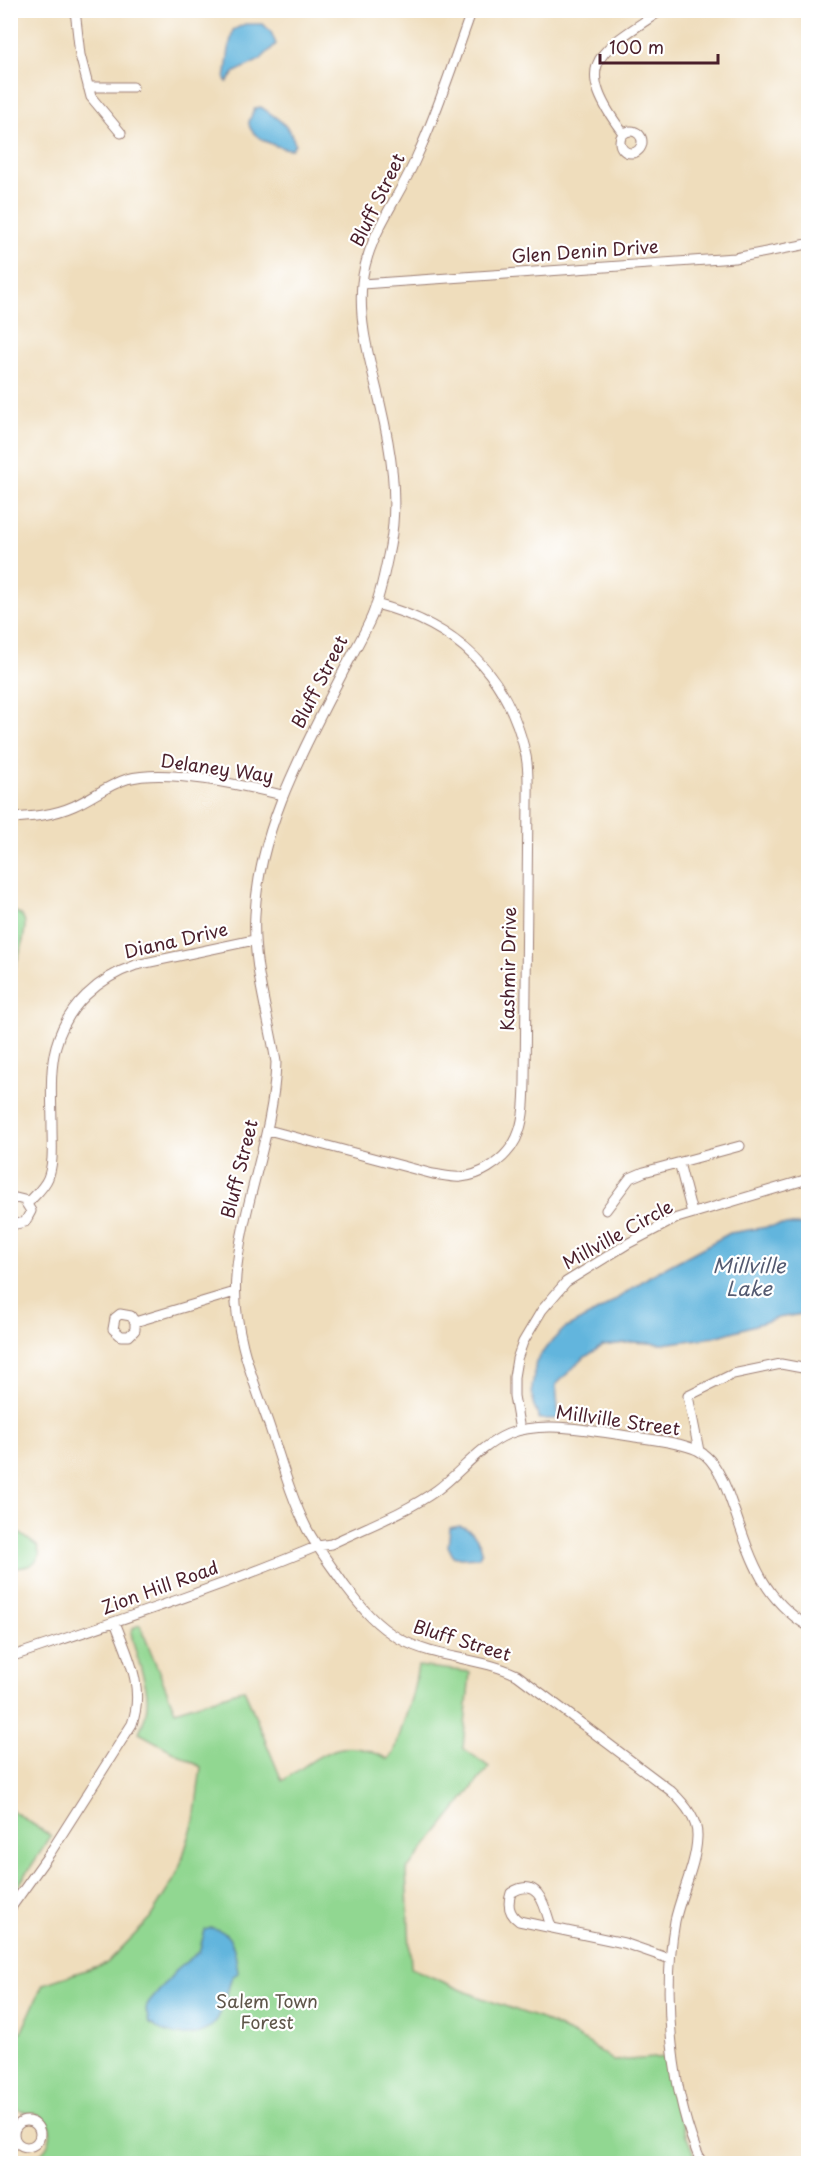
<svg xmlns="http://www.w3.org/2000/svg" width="819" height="2174" viewBox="0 0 819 2174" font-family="'Playpen Sans',sans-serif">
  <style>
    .green { fill: #91d791; stroke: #6e7b5e; stroke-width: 1.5 }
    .water { fill: #62b5dd; stroke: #566a84; stroke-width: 1.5 }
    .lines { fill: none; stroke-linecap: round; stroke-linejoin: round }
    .street-casing { stroke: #9c7e74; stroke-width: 11 }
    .street { stroke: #fff; stroke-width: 9 }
    .labels { text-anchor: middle; stroke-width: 4.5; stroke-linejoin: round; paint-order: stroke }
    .street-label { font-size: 18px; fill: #4a1f2b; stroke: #fff }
    .park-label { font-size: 18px; fill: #5f564a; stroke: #fff }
    .water-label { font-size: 20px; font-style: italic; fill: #545b72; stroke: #fff }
  </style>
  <rect width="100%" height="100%" fill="#fff"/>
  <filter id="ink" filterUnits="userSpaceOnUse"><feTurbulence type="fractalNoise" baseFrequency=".0167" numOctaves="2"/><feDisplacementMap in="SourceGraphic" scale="12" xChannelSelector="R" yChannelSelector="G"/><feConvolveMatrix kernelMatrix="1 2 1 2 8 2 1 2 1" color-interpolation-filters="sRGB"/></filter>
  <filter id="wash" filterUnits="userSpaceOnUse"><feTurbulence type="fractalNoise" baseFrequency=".008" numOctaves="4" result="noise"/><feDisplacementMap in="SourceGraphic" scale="24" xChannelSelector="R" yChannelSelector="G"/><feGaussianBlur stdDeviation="1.35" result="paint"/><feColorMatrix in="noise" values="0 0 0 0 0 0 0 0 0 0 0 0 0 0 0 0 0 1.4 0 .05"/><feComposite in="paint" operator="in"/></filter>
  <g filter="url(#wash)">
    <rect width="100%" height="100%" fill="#efddbc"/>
    <path class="green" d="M 14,911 C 14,911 22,915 22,916 C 32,925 14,968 11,980 L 10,912 Z
      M 10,1526 L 37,1546 L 40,1555 C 34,1567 23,1568 11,1568 Z
      M 140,1625 L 175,1711 L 244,1689 L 282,1781 C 323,1755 339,1733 388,1759 L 394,1753 L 413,1692 L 418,1666 L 470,1672 L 463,1748 L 489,1767 L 406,1871 L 411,1968 L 476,1996 L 544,2020 L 587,2042 L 614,2061 L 668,2057 L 679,2116 L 697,2163 L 41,2163 L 38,2155 C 52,2146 57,2124 38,2115 C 27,2110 21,2115 11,2105 L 11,2038 L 22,2031 L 43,1984 L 107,1963 L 148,1921 L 177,1875 L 194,1821 L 201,1767 L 139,1733 C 159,1691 137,1671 131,1632 L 134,1627 Z
      M 11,1810 L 51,1836 L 11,1897 Z"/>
    <path class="water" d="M 245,24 L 263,24 L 271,32 L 276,44 L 260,60 L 235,72 L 227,82 L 225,79 C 228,62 228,47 233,30 Z
      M 261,107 C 277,118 290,125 295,144 L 292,149 C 281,150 248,137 249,122 C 250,118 253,112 255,108 Z
      M 780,1225 L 808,1225 L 808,1313 L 778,1318 L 715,1337 L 662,1344 L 633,1342 L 602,1346 L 582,1359 L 556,1385 L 559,1419 L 539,1419 L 533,1403 L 532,1387 L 536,1361 L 548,1345 L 564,1329 L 602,1309 L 650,1276 L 730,1233 Z
      M 460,1526 C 471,1529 481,1540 482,1552 L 479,1557 L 460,1558 L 453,1556 L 448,1546 L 450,1528 Z
      M 211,1928 C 234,1930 236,1955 238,1973 L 232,1977 C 228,1988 223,2012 216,2021 C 200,2042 168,2037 149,2023 L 146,2010 L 147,2005 L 178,1968 L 199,1952 L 205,1930 Z"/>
  </g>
  <g filter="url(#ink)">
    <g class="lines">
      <defs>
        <path id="street" d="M 75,10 L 80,55 L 91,97 L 121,133
          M 472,10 C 454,59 439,109 417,156 C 399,199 367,235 362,283 C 358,324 371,364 380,403 C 391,450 399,499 390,546 C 385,570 381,594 372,616 C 363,637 351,656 341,676 C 303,750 259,829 255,914 C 252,964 268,1013 276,1062 C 274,1135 242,1203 236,1276 C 232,1327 251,1375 268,1422 C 280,1457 290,1495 307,1529 C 318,1549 332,1567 345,1586 C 361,1607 376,1626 400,1639 C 436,1659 480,1657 517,1675 L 671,1791 C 684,1803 698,1819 697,1837 C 696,1866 681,1893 675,1921 C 662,1994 671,2096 702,2164
          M 88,87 L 133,87
          M620 142a11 11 0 1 1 22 0a11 11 0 1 1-22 0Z
          M 623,133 C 570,62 599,52 662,10
          M 362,284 L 735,258 L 808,244
          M 10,818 C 32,817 54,815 74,806 C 92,798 108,785 127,779 C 167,768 242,785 282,795
          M 268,1130 L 433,1174 C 442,1175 452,1178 461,1177 C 471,1176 480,1173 488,1168 C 523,1147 524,1119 525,1082 L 528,803 C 528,788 529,771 526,756 C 508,673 457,625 376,604
          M 679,1163 L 692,1213
          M 10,1200 L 16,1198 L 24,1200 L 31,1211 L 25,1222 L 16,1224 L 10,1222
          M 28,1203 C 35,1195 44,1188 48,1178 C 54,1163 52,1144 52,1128 C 52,1102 49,1072 56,1046 C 67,1006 98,978 136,965 L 254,940
          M 606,1210 L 630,1178 L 644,1172 L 740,1146
          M 135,1322 L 135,1330 L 129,1336 L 121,1336 L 113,1329 L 115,1318 L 120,1314 L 131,1316 L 135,1322 L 235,1292
          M 520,1430 L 514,1396 L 514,1377 L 517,1359 L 523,1342 L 542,1310 L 566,1282 L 629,1243 L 677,1218 L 808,1179
          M 699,1451 L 688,1396 L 733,1374 L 781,1364 L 808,1369
          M 10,1657 C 114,1622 218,1588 318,1546 L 331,1544 C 366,1527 405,1513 437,1490 C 461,1472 480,1446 508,1434 C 545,1419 597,1432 635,1437 C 655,1440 678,1442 697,1450 C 708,1455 716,1467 721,1477 C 727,1488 731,1502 736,1515 C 752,1562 764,1599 808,1626
          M 10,1909 L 50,1853 L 132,1724 C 145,1687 128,1657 115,1622
          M 551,1927 C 545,1907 539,1875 511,1893 C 507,1905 509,1914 519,1921 L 624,1943 L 670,1959
          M14 2134a13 13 0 1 1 26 0a13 13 0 1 1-26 0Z"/>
      </defs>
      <use href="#street" class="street-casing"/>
      <use href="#street" class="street"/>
    </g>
  </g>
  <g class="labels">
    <g class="street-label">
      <text transform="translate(378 200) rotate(-64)" y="6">Bluff Street</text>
      <text transform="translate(585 252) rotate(-4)" y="6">Glen Denin Drive</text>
      <text transform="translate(320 682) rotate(-63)" y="6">Bluff Street</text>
      <text transform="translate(217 769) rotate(8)" y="6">Delaney Way</text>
      <text transform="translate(176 941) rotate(-13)" y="6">Diana Drive</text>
      <text transform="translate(509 969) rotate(-89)" y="6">Kashmir Drive</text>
      <text transform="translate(240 1169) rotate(-76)" y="6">Bluff Street</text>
      <text transform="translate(618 1235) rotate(-29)" y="6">Millville Circle</text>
      <text transform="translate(618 1421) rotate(8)" y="6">Millville Street</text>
      <text transform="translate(160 1588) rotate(-20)" y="6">Zion Hill Road</text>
      <text transform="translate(462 1641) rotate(17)" y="6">Bluff Street</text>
    </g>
    <g class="park-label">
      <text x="267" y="2008">Salem Town<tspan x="267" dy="21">Forest</tspan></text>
    </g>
    <g class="water-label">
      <text x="749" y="1273">Millville<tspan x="749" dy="23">Lake</tspan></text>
    </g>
  </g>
  <rect width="819" height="2174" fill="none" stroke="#fff" stroke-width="36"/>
  <path d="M600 54v9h118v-9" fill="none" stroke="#4a1f2b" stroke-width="3"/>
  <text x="609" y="54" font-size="18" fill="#4a1f2b" stroke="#ffffff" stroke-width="4.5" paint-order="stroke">100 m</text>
</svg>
